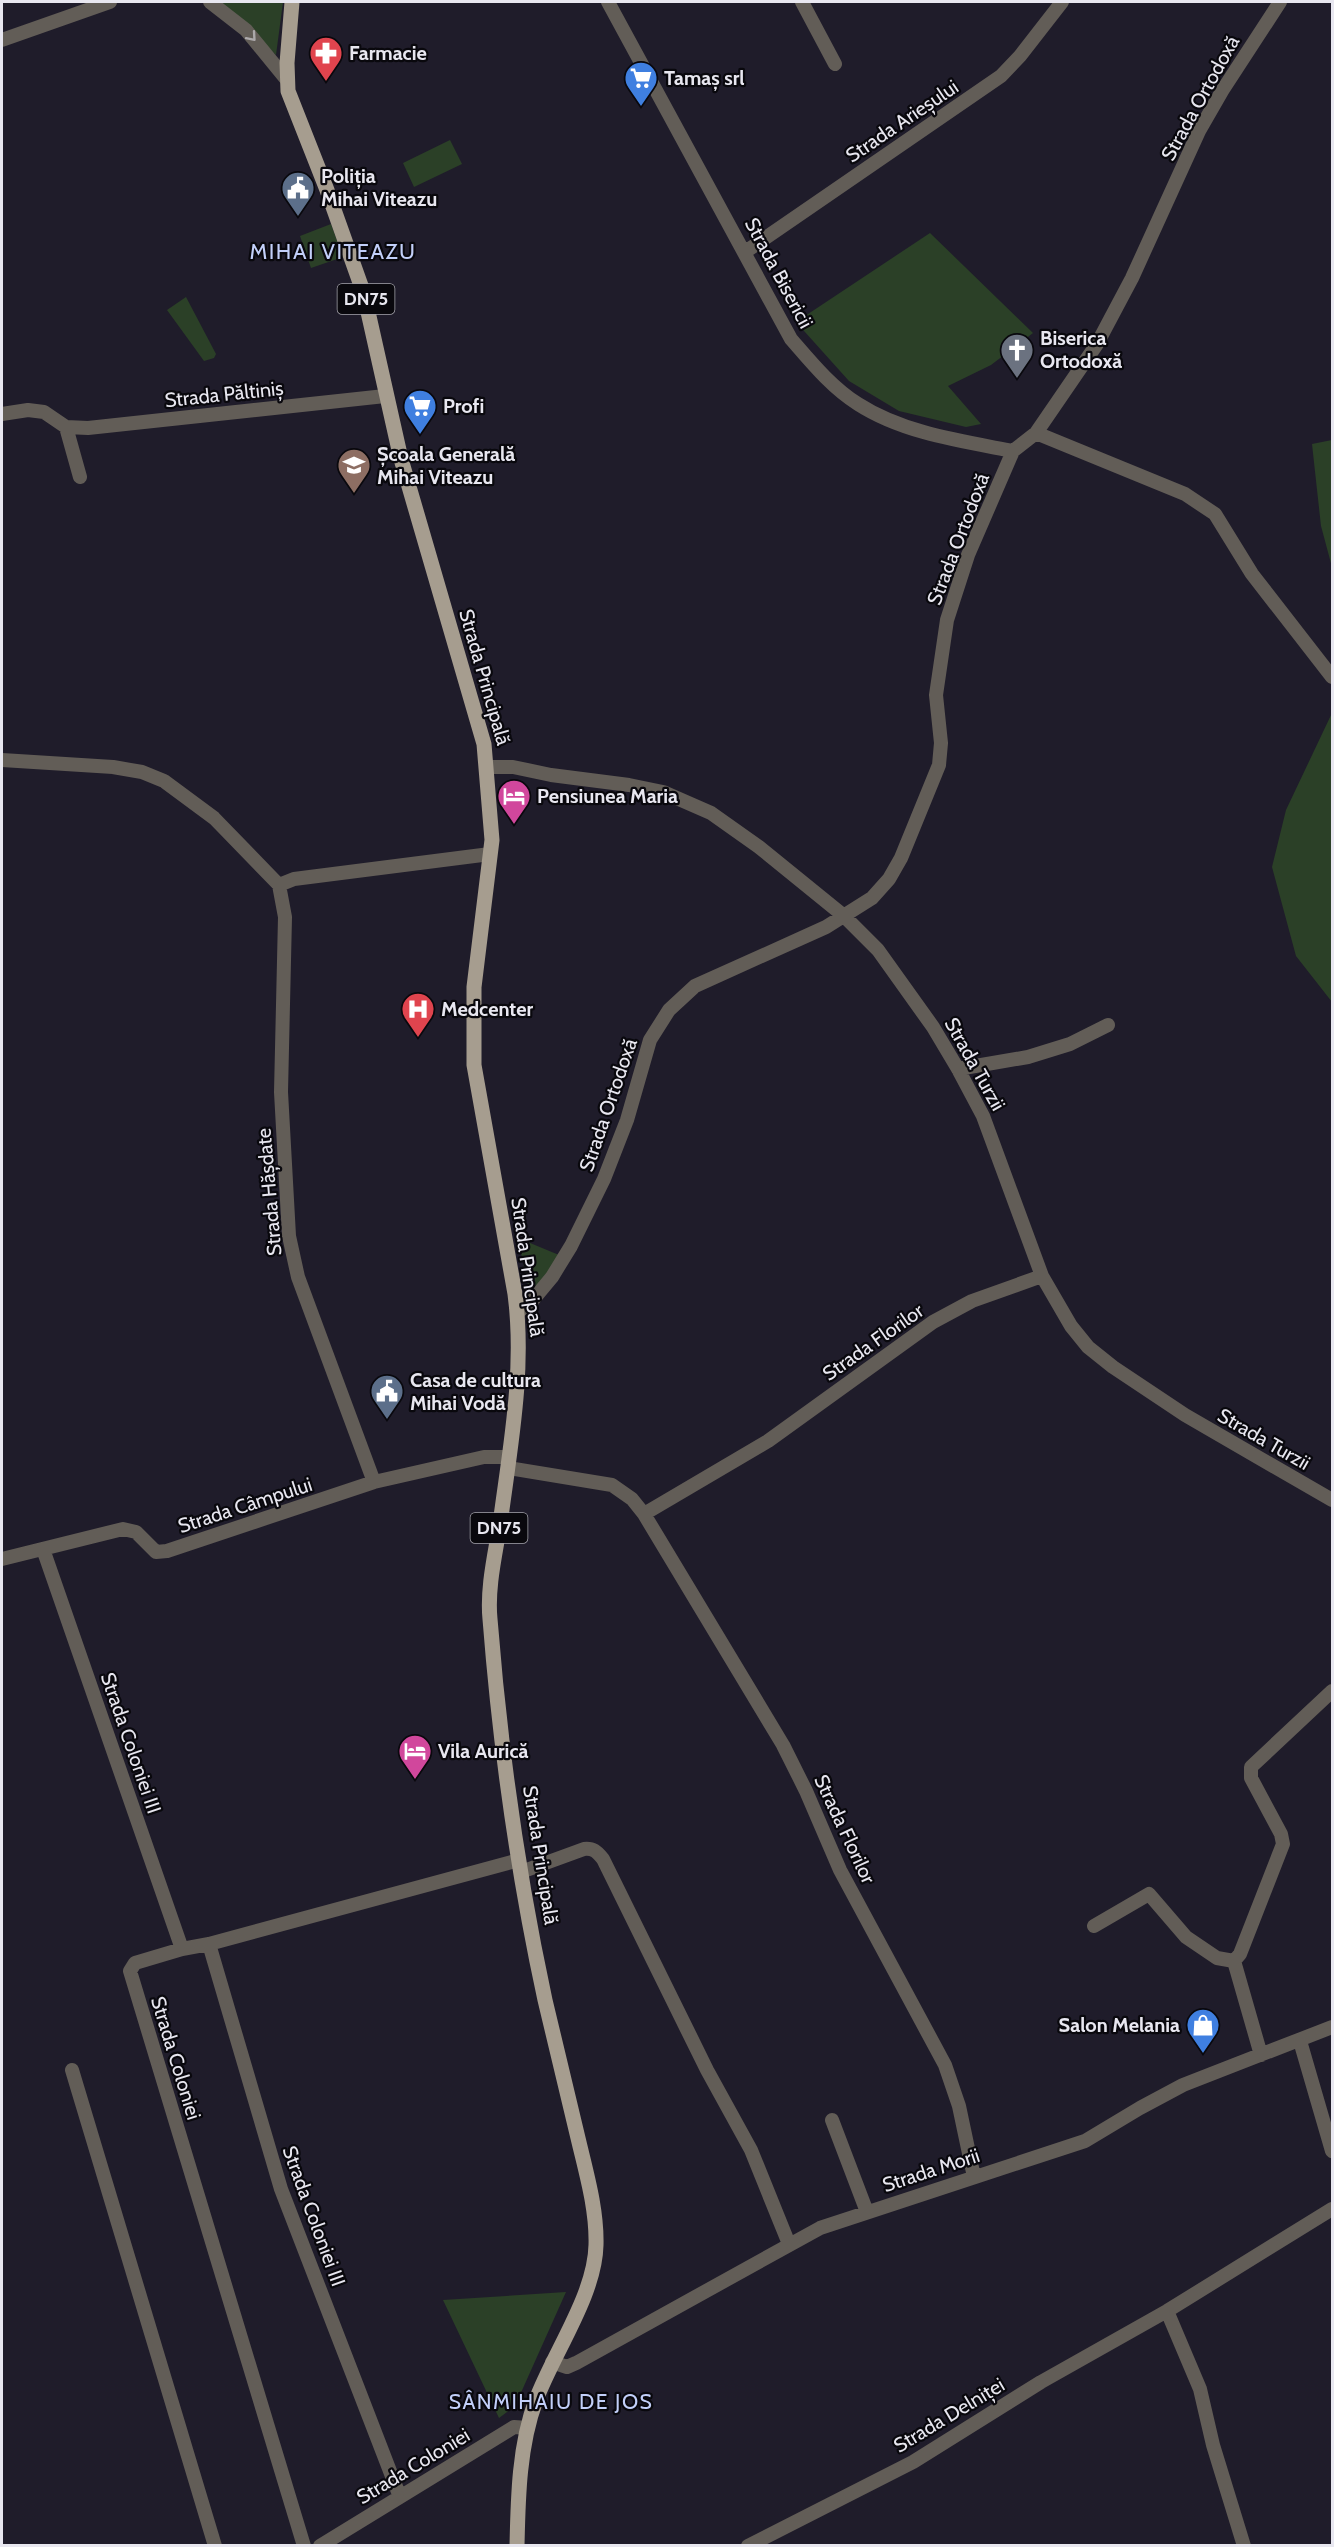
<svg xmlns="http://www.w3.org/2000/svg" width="1334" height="2547" viewBox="0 0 1334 2547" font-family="Cabin,sans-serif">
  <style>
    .green { fill: #2b4027 }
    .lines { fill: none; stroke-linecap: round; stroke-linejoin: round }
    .minor { stroke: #625d57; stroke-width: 14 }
    .primary { stroke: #a69d8f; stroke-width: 15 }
    .oneway { stroke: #aca9ab }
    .labels { text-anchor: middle; stroke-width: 4.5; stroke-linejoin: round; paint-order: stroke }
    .shield { fill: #09080d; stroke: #a5a4ac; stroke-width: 1.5 }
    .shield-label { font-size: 18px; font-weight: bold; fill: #e8e7f0 }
    .poi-label { font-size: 20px; font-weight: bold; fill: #e8e7f0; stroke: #09080d; text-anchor: start }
    .street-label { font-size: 20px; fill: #e8e7f0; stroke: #09080d }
    .neighbourhood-label { font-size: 21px; letter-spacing: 1.5px; fill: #c2cff9; stroke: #09080d }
    .quarter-label { font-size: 22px; letter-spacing: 1.5px; fill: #c2cff9; stroke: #09080d }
  </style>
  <rect width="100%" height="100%" fill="#1f1c2a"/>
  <path class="green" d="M 215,2 L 283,2 L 276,55 L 231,12 Z
    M 450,140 L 462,164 L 414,187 L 403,163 Z
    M 331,224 L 343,257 L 311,268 L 300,236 Z
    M 930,233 L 1033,333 L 991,365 L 948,386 L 981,424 L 966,427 L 899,411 L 849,381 L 796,322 Z
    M 186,297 L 216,354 L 214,358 L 204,361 L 167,310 Z
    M 1332,440 L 1332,567 L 1321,526 L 1312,444 Z
    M 1332,713 L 1332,1002 L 1296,956 L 1272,867 L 1286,810 Z
    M 518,1238 L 559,1255 L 547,1277 L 529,1291 Z
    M 566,2292 L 515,2406 L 499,2418 L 443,2300 Z"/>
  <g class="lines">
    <path class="minor" d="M 210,2 L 246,30 L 287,80
      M 608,2 L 791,339 C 811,362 832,388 858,404 C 903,433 961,441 1013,451
      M 802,2 L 835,64
      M 2,40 L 110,2
      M 745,252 L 1001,76 L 1020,56 L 1062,2
      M 2,414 L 28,410 L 44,412 L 66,427 L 88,428 L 385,396
      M 66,427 L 80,477
      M 1036,433 L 1185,494 L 1215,514 L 1252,574 L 1332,677
      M 2,760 L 113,767 L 142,772 L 164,781 L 214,818 L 279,885 L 285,917 L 281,1092 L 289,1236 L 298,1277 L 374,1482
      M 488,767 L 513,767 L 551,775 L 629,785 L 663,792 L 711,813 L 759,847 L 844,916 L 878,950 L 933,1027 L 958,1069 L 983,1116 L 1042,1276 L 1071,1326 L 1088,1347 L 1113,1367 L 1185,1415 L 1332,1500
      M 279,885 L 294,879 L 490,854
      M 958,1069 L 1028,1057 L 1070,1044 L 1108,1025
      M 518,1312 L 532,1301 L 552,1277 L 571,1246 L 604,1179 L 627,1120 L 650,1040 L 669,1010 L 695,986 L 826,927 L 872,898 L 889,879 L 901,858 L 939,765 L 941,743 L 936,695 L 947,620 L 968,555 L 1013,451 L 1036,433 L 1097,344 L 1132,278 L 1199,131 L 1222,91 L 1280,2
      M 508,1468 L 612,1485 L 632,1499 L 644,1514 L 783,1745 L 806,1791 L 840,1870 L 945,2065 L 959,2106 L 974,2177
      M 644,1514 L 768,1441 L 933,1322 L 972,1301 L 1042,1276
      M 43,1549 L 182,1949
      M 2,1559 L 123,1529 L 136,1532 L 156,1552 L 167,1551 L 374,1482 L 484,1457 L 509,1457
      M 521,1872 L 584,1849 C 594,1848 597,1852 603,1859 L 707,2070 L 751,2150 L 789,2244
      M 1094,1926 L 1149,1894 L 1186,1937 L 1217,1958 L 1234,1961 L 1240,1954 L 1283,1844 L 1281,1834 L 1251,1778 L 1251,1767 L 1332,1691
      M 209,1944 L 281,2189 L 400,2497
      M 1234,1961 L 1261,2055
      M 1300,2041 L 1332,2151
      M 72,2070 L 215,2546
      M 832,2120 L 867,2212
      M 1167,2311 L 1200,2389 L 1213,2445 L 1244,2546
      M 552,2362 L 567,2367 L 576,2363 L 820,2228 L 1085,2141 L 1140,2108 L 1183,2085 L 1332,2027
      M 304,2546 L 130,1971 L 135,1963 L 182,1949 L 209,1944 L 519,1860
      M 320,2546 L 514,2427 L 528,2428
      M 748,2546 L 913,2462 L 1041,2382 L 1167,2311 L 1332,2209"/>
    <path class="primary" d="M 292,2 L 287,63 L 288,91 L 327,190 L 364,294 L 401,459 L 484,744 L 492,840 L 474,987 L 474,1065 L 515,1294 C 525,1370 510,1448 500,1524 C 495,1555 487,1588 490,1619 C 500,1747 518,1875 545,2000 C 556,2046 567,2092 578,2138 C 586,2172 597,2209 596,2245 C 595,2295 554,2352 536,2400 C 519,2445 518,2498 517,2546"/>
  </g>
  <defs><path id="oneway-chevron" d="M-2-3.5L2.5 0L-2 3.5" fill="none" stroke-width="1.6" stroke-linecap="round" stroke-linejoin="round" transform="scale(1.5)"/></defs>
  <use class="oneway" href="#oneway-chevron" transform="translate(252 37) rotate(49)"/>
  <defs>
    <symbol id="pharmacy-pin" viewBox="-11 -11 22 30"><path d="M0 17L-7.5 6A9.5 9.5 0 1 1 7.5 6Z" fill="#e0444e" stroke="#09080d"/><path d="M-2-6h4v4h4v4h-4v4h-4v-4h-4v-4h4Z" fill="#fff"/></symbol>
    <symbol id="supermarket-pin" viewBox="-11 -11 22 30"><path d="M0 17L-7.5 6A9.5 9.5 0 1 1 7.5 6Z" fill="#3f7fe0" stroke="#09080d"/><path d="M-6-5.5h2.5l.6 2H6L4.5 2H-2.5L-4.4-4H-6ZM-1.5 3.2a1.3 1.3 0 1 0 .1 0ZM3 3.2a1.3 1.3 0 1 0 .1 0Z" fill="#fff"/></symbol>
    <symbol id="civic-pin" viewBox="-11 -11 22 30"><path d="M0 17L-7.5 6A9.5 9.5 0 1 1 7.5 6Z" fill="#5c6f8a" stroke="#09080d"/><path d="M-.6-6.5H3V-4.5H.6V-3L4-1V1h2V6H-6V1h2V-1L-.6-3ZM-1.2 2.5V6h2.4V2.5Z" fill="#fff"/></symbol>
    <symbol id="church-pin" viewBox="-11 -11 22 30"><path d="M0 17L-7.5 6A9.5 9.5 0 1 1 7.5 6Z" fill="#6b7280" stroke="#09080d"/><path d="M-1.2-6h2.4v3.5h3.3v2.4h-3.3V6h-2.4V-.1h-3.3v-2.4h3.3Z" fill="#fff"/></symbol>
    <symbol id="school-pin" viewBox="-11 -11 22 30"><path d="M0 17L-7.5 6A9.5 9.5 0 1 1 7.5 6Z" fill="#8d6e63" stroke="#09080d"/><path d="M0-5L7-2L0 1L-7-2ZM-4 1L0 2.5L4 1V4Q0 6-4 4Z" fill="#fff"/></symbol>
    <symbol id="hotel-pin" viewBox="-11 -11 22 30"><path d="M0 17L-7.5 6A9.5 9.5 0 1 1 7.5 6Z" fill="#d1479c" stroke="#09080d"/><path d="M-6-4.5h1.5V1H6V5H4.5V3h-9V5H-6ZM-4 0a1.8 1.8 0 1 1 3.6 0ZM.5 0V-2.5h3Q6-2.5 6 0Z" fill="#fff"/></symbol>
    <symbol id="hospital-pin" viewBox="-11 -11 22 30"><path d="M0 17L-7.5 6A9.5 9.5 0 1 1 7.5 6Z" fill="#e0444e" stroke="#09080d"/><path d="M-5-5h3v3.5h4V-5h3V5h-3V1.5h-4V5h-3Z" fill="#fff"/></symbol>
    <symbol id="shop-pin" viewBox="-11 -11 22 30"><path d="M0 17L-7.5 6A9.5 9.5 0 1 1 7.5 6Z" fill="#3f7fe0" stroke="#09080d"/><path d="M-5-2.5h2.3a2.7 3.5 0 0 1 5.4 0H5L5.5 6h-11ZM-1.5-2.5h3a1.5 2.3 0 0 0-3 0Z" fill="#fff"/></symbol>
  </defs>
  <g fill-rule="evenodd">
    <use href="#pharmacy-pin" x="307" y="34" width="38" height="52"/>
    <use href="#supermarket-pin" x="622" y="59" width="38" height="52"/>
    <use href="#civic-pin" x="279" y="169" width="38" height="52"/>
    <use href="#church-pin" x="998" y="331" width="38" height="52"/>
    <use href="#supermarket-pin" x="401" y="387" width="38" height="52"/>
    <use href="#school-pin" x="335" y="446" width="38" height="52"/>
    <use href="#hotel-pin" x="495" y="777" width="38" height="52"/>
    <use href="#hospital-pin" x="399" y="990" width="38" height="52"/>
    <use href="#civic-pin" x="368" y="1372" width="38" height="52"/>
    <use href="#hotel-pin" x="396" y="1732" width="38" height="52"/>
    <use href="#shop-pin" x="1184" y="2006" width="38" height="52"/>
  </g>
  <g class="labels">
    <g class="shield">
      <rect x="337.5" y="284" width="57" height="30" rx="4.5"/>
      <rect x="470.5" y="1513" width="57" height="30" rx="4.5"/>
    </g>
    <g class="shield-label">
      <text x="366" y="305">DN75</text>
      <text x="499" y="1534">DN75</text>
    </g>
    <g class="poi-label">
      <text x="349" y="60">Farmacie</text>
      <text x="664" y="85">Tamaș srl</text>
      <text x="321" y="183">Poliția<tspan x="321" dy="23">Mihai Viteazu</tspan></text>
      <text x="1040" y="345">Biserica<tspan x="1040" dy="23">Ortodoxă</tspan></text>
      <text x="443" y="413">Profi</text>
      <text x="377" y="461">Școala Generală<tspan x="377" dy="23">Mihai Viteazu</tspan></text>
      <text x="537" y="803">Pensiunea Maria</text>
      <text x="441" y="1016">Medcenter</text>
      <text x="410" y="1387">Casa de cultura<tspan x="410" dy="23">Mihai Vodă</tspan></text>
      <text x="438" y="1758">Vila Aurică</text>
      <text x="1180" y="2032" text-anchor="end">Salon Melania</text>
    </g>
    <g class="street-label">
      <text transform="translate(1200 98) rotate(-61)" y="7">Strada Ortodoxă</text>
      <text transform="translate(902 121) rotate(-34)" y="7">Strada Arieșului</text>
      <text transform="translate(779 273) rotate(62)" y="7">Strada Bisericii</text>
      <text transform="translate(224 394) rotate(-6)" y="7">Strada Păltiniș</text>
      <text transform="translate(958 539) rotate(-69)" y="7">Strada Ortodoxă</text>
      <text transform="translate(485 677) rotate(74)" y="7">Strada Principală</text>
      <text transform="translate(975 1064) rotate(61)" y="7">Strada Turzii</text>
      <text transform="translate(608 1105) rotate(-71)" y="7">Strada Ortodoxă</text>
      <text transform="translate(269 1192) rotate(-95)" y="7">Strada Hășdate</text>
      <text transform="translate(528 1267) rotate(82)" y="7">Strada Principală</text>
      <text transform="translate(873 1342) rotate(-35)" y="7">Strada Florilor</text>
      <text transform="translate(1264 1439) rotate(30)" y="7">Strada Turzii</text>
      <text transform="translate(245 1505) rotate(-18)" y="7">Strada Câmpului</text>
      <text transform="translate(131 1743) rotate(71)" y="7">Strada Coloniei III</text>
      <text transform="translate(845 1829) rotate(65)" y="7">Strada Florilor</text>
      <text transform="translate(541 1855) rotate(81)" y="7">Strada Principală</text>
      <text transform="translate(176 2058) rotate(73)" y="7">Strada Coloniei</text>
      <text transform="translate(931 2170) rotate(-18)" y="7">Strada Morii</text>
      <text transform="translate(314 2216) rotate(70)" y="7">Strada Coloniei III</text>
      <text transform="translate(949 2415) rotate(-31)" y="7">Strada Delniței</text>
      <text transform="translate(413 2466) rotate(-31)" y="7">Strada Coloniei</text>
    </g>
    <g class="neighbourhood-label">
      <text x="551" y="2409">SÂNMIHAIU DE JOS</text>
    </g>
    <g class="quarter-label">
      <text x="333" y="259">MIHAI VITEAZU</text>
    </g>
  </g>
  <rect width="1334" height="2547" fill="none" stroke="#e8e7f0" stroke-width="6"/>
</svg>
